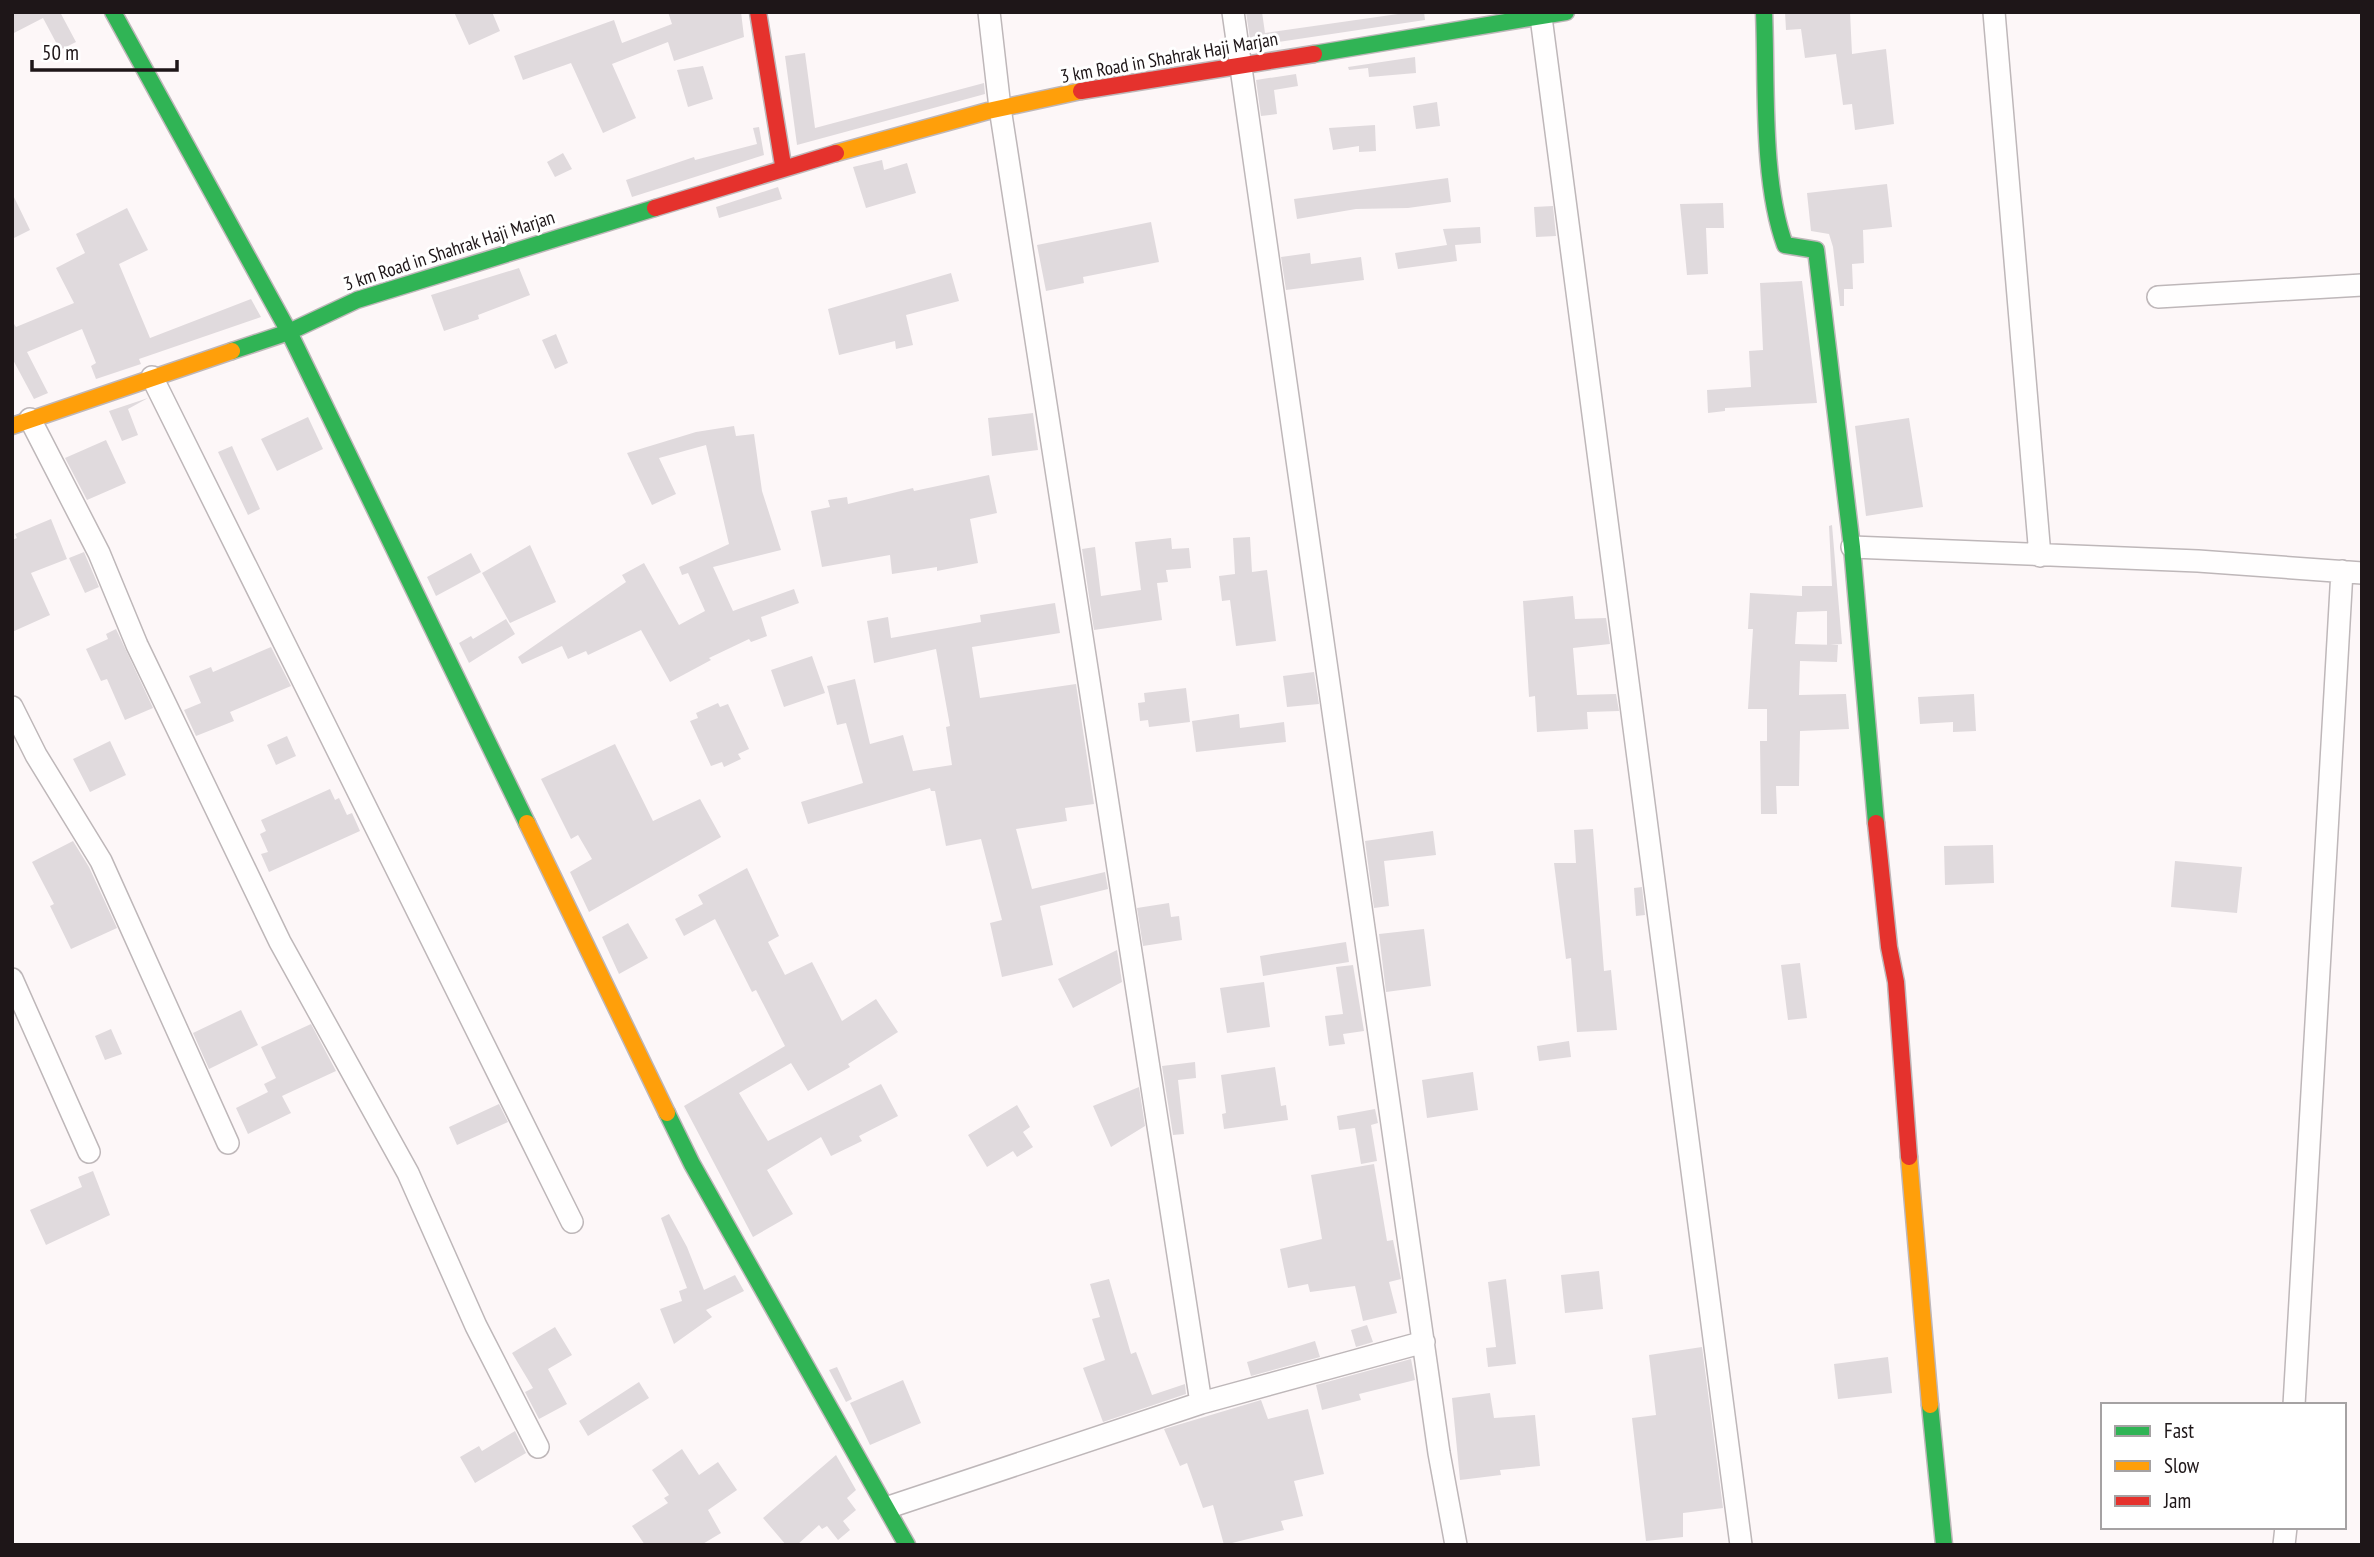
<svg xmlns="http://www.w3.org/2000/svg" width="2374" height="1557" viewBox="0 0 2374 1557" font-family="'PT Sans Narrow',sans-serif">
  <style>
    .building { fill: #e0dadd }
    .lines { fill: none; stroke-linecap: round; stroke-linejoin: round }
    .street-casing { stroke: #beb7b9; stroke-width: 24 }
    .fast-casing { stroke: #beb7b9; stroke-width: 19 }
    .slow-casing { stroke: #beb7b9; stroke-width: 19 }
    .jam-casing { stroke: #beb7b9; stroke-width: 19 }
    .street { stroke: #fffefe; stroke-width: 21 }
    .fast { stroke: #30b455; stroke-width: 16 }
    .slow { stroke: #ff9f0a; stroke-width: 16 }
    .jam { stroke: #e5322d; stroke-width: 16 }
    .labels { text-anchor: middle; stroke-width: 6; stroke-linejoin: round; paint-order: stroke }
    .street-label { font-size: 19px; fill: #1e1618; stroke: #fff }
  </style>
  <rect width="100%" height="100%" fill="#fdf7f8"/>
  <path class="building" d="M 12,12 L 60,12 L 76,42 L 60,50 L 43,18 L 12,34 Z
    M 454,12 L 492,12 L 500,31 L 469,45 Z
    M 668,12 L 741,12 L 744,37 L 674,61 L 668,42 L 612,64 L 636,118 L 603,133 L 571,63 L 523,80 L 514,56 L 614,20 L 622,43 L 672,24 Z
    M 1246,12 L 1262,12 L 1265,33 L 1412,12 L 1424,12 L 1425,20 L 1251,46 Z
    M 1785,12 L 1850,12 L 1852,54 L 1886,49 L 1894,124 L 1855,130 L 1852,104 L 1843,105 L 1836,54 L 1805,58 L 1801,29 L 1786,30 Z
    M 805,53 L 815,128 L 984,83 L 985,94 L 797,145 L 785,56 Z
    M 1415,57 L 1416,73 L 1369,77 L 1368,68 L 1349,70 L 1348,67 Z
    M 703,66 L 713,99 L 688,107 L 677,70 Z
    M 1296,74 L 1298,86 L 1274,90 L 1277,114 L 1261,116 L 1256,80 Z
    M 1437,102 L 1440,126 L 1416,129 L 1413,106 Z
    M 1375,125 L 1376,151 L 1359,152 L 1359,146 L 1333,150 L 1329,128 Z
    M 759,127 L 764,155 L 632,197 L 626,180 L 694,157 L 695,160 L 757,144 L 753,128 Z
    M 563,153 L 572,169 L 555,177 L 547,162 Z
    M 882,160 L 884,170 L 907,163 L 916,193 L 866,208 L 853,167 Z
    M 1448,178 L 1451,202 L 1408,208 L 1356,209 L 1297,219 L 1294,199 Z
    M 1887,184 L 1892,227 L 1863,230 L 1864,263 L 1852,264 L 1853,289 L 1844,289 L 1844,306 L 1840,306 L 1833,247 L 1829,234 L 1811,231 L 1807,193 Z
    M 778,187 L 782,199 L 719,218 L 716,207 Z
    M 12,193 L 30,230 L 12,239 Z
    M 1723,203 L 1724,228 L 1706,228 L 1708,274 L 1687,275 L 1680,204 Z
    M 1553,206 L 1556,236 L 1536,237 L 1534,207 Z
    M 127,208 L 148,250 L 119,264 L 150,338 L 251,299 L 261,317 L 139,359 L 141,364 L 96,379 L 91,366 L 96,363 L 82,329 L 27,352 L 48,393 L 34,399 L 12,358 L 12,321 L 16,327 L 74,303 L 56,268 L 85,253 L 76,234 Z
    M 1151,222 L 1159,262 L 1083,277 L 1084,283 L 1046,291 L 1037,245 Z
    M 1480,227 L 1481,243 L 1455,245 L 1457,261 L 1398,269 L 1395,253 L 1447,245 L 1443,229 Z
    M 1310,253 L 1311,264 L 1361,257 L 1364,280 L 1286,290 L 1281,257 Z
    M 519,268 L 530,295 L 478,315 L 479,319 L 444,331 L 431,295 Z
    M 951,273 L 959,301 L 906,315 L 913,345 L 896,349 L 895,341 L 839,355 L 828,309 Z
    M 1802,281 L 1817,403 L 1725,408 L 1725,411 L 1708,413 L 1707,390 L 1751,387 L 1749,351 L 1763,350 L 1760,283 Z
    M 556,334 L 568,363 L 555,369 L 542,340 Z
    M 148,398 L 128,409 L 138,435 L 122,441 L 109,411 Z
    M 1033,413 L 1038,450 L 992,456 L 988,418 Z
    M 308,417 L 323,449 L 277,471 L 261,439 Z
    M 1909,418 L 1923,507 L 1866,516 L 1855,426 Z
    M 734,426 L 736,436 L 754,434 L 762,491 L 781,550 L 713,567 L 733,611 L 794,589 L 799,603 L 761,617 L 767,636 L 751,642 L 749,639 L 709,658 L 711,660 L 670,682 L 641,630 L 588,655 L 586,651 L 568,659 L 562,646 L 522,664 L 518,657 L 626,582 L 622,575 L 644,563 L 679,625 L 705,611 L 688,573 L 682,575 L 679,567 L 729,544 L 706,445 L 659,458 L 676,494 L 652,505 L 627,453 L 696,432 Z
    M 106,440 L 126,483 L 87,500 L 65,458 Z
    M 232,446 L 260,509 L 248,515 L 218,452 Z
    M 989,475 L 997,513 L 970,519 L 978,563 L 937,571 L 937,567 L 892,574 L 890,555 L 822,567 L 811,511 L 830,507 L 828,500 L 847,497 L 848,504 L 913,488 L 914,491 Z
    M 51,519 L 67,559 L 31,573 L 50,615 L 12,632 L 12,540 L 17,538 L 15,534 Z
    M 1832,525 L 1842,644 L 1827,645 L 1827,611 L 1797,612 L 1795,644 L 1838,645 L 1837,662 L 1800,661 L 1799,695 L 1846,694 L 1849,729 L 1800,731 L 1799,786 L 1776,786 L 1777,814 L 1761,814 L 1760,741 L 1767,741 L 1767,709 L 1748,709 L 1753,629 L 1748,629 L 1750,593 L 1802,596 L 1802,586 L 1832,586 L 1829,526 Z
    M 1250,537 L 1252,572 L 1267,570 L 1276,641 L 1236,646 L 1230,600 L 1222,601 L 1219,576 L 1235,574 L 1233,538 Z
    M 1171,538 L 1172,549 L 1189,548 L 1191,568 L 1166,570 L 1168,582 L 1157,583 L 1162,620 L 1094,630 L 1082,549 L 1095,547 L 1101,596 L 1141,590 L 1135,542 Z
    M 530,545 L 556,602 L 510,623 L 482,573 Z
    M 84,552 L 99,587 L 85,593 L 69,558 Z
    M 471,553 L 481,572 L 436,596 L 427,577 Z
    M 1573,596 L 1575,619 L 1606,618 L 1610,644 L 1573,648 L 1577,695 L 1616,694 L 1619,711 L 1587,712 L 1588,729 L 1537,732 L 1535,696 L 1529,697 L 1523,601 Z
    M 1055,603 L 1060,633 L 972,647 L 980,698 L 1076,684 L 1094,804 L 1065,808 L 1067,821 L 1016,829 L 1032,889 L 1105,872 L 1108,889 L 1040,906 L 1053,965 L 1002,977 L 990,923 L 1002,920 L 981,839 L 946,846 L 935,791 L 931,791 L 930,788 L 808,824 L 801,802 L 863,783 L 846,723 L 837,725 L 827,686 L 855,679 L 870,744 L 903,735 L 913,771 L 952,765 L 946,727 L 950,726 L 936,649 L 874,663 L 867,621 L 888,617 L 891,638 L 981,622 L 980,615 Z
    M 506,619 L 515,634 L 469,663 L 459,643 L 471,636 L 473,639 Z
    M 116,629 L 153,708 L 125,720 L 107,679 L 101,681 L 86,649 L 108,639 L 106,634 Z
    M 271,647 L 291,686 L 230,712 L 234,721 L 196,736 L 184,710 L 201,703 L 189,676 L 211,667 L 213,672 Z
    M 812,656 L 825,693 L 784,707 L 771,670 Z
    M 1314,672 L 1319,704 L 1287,707 L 1283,676 Z
    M 1186,688 L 1190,722 L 1149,727 L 1148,720 L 1140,721 L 1138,703 L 1145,702 L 1144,693 Z
    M 1974,694 L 1976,731 L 1953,732 L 1953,722 L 1920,724 L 1918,697 Z
    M 718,703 L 720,707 L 728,704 L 749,749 L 738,754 L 741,759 L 724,767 L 722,762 L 711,766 L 690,721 L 698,718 L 696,713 Z
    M 1239,714 L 1240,728 L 1284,722 L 1286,742 L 1196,752 L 1192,721 Z
    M 287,736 L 296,756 L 276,765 L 267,745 Z
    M 110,741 L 126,775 L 90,792 L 73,759 Z
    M 615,744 L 653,821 L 700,799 L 721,837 L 589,912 L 570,872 L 592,859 L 578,835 L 571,839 L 541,779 Z
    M 330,789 L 335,800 L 339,798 L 347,815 L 352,813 L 360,831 L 269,872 L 261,854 L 268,852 L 260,834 L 266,831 L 261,820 Z
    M 1593,829 L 1604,971 L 1611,970 L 1617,1030 L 1577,1032 L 1571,958 L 1566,959 L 1554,863 L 1576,863 L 1574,830 Z
    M 1433,831 L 1436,855 L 1384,861 L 1389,906 L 1374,908 L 1365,841 Z
    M 73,841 L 89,867 L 117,928 L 71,949 L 50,906 L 54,904 L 32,862 Z
    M 1993,845 L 1994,883 L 1945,885 L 1944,846 Z
    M 2175,861 L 2242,867 L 2237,913 L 2171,907 Z
    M 747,868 L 779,936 L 768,942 L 785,975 L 812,962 L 842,1021 L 876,999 L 898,1032 L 848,1064 L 850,1067 L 808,1091 L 791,1063 L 739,1093 L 768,1141 L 881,1084 L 898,1116 L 859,1136 L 862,1141 L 831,1156 L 821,1137 L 767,1170 L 793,1214 L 753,1237 L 684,1106 L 785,1046 L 756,990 L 752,992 L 715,919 L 684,936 L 675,919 L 703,904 L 698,895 Z
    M 1642,887 L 1645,915 L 1636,916 L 1634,888 Z
    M 1169,903 L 1171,917 L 1179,916 L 1182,940 L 1143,946 L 1137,908 Z
    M 628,923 L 648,958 L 619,974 L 602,937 Z
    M 1424,929 L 1431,986 L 1386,992 L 1379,934 Z
    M 1346,942 L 1349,962 L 1263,976 L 1260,956 Z
    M 1117,950 L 1122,982 L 1073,1008 L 1058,979 Z
    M 1800,963 L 1807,1018 L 1788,1020 L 1781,965 Z
    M 1353,965 L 1364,1031 L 1343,1034 L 1345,1044 L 1329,1046 L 1325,1016 L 1343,1014 L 1336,967 Z
    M 1264,982 L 1270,1027 L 1227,1033 L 1220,988 Z
    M 241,1010 L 258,1045 L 209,1069 L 193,1033 Z
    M 311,1024 L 336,1071 L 282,1096 L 291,1113 L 248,1134 L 236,1108 L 268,1092 L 264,1084 L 276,1078 L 261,1047 Z
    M 111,1029 L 122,1054 L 105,1060 L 95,1036 Z
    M 1569,1041 L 1571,1057 L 1539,1061 L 1537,1046 Z
    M 1195,1062 L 1196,1078 L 1178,1080 L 1184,1134 L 1173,1135 L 1162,1066 Z
    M 1275,1067 L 1281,1106 L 1286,1105 L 1288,1120 L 1224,1129 L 1222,1114 L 1226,1113 L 1221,1075 Z
    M 1473,1072 L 1478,1110 L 1427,1118 L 1422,1080 Z
    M 1139,1087 L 1145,1126 L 1111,1147 L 1093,1106 Z
    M 499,1104 L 508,1122 L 457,1145 L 449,1127 Z
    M 1017,1105 L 1030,1127 L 1023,1132 L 1033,1147 L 1017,1157 L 1013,1151 L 987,1167 L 968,1135 Z
    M 1375,1109 L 1378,1123 L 1371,1125 L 1377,1161 L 1361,1164 L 1355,1128 L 1339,1130 L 1337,1116 Z
    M 1374,1164 L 1387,1241 L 1393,1240 L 1401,1279 L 1389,1282 L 1397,1313 L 1363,1321 L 1355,1286 L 1310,1292 L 1308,1284 L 1288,1288 L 1280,1249 L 1322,1239 L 1311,1175 Z
    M 93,1171 L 110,1215 L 46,1245 L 30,1210 L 82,1187 L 78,1177 Z
    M 669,1214 L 687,1247 L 704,1290 L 735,1275 L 744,1291 L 706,1310 L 712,1317 L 674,1344 L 660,1309 L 682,1301 L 679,1291 L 687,1288 L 661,1218 Z
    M 1599,1271 L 1603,1309 L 1565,1313 L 1561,1275 Z
    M 1109,1279 L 1131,1354 L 1136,1352 L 1152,1395 L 1185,1384 L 1186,1394 L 1103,1422 L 1083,1368 L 1105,1360 L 1092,1319 L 1100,1317 L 1090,1284 Z
    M 1506,1279 L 1516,1364 L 1488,1367 L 1486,1348 L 1496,1347 L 1488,1282 Z
    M 1367,1325 L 1373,1342 L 1356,1347 L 1351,1330 Z
    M 555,1327 L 572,1355 L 548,1369 L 567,1404 L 539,1419 L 525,1392 L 533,1388 L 512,1353 Z
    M 1315,1341 L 1320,1357 L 1251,1376 L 1247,1362 Z
    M 1702,1347 L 1723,1508 L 1683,1513 L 1683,1537 L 1646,1541 L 1632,1418 L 1656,1415 L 1649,1355 Z
    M 1888,1357 L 1892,1393 L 1838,1399 L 1834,1364 Z
    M 1411,1359 L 1415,1380 L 1359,1394 L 1361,1400 L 1322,1410 L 1316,1385 Z
    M 837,1367 L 852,1399 L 846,1402 L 829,1370 Z
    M 903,1380 L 921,1423 L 870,1445 L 850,1403 Z
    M 639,1382 L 649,1398 L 588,1436 L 579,1421 Z
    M 1490,1393 L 1494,1418 L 1535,1415 L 1540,1466 L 1500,1470 L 1501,1475 L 1460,1480 L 1452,1398 Z
    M 1261,1400 L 1268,1419 L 1308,1409 L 1324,1474 L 1294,1481 L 1303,1516 L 1281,1521 L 1284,1530 L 1224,1545 L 1213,1505 L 1203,1508 L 1187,1463 L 1180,1466 L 1164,1429 Z
    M 515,1431 L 526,1453 L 475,1483 L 460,1457 L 479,1446 L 482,1451 Z
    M 682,1449 L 699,1475 L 718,1462 L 737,1490 L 708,1510 L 721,1533 L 701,1545 L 645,1545 L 632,1526 L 668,1503 L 664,1498 L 669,1495 L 652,1470 Z
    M 836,1455 L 856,1490 L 847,1498 L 856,1510 L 843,1521 L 850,1530 L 838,1540 L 827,1526 L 822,1529 L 819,1525 L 797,1545 L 786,1545 L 763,1518 Z"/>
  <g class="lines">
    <defs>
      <path id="street" d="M 989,12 L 1000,108 L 1201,1403
        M 1233,12 L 1439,1453 L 1456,1545
        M 1994,12 L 2040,556
        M 1541,17 L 1741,1545
        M 2158,297 L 2362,285
        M 152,377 L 572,1222
        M 30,419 L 99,553 L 137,645 L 280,942 L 408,1173 L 476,1326 L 538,1447
        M 1852,547 L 2198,561 L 2362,573
        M 12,707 L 36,755 L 101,861 L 228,1143
        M 12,979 L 89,1152
        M 2294,1405 C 2312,1127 2324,849 2342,571
        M 889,1507 L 1201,1403 L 1424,1342
        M 2284,1545 L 2286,1527"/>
      <path id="fast" d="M 113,12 L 289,332 L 527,823
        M 1764,12 C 1767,82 1761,180 1785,245 L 1816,250 L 1852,547 L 1876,823
        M 1314,54 L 1566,12
        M 232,351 L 289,332 L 357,300 L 655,208
        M 667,1113 L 692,1164 L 907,1545
        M 1930,1405 L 1944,1545"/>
      <path id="slow" d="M 836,153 L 988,111 L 1081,91
        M 12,426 L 232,351
        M 527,823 L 667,1113
        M 1909,1157 L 1930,1405"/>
      <path id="jam" d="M 758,12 L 783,165
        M 1081,91 L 1314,54
        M 655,208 L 836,153
        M 1876,823 L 1889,947 L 1896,982 L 1909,1157"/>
    </defs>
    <use href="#street" class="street-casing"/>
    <use href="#fast" class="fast-casing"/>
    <use href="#slow" class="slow-casing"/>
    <use href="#jam" class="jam-casing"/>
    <use href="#street" class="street"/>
    <use href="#fast" class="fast"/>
    <use href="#slow" class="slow"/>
    <use href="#jam" class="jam"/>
  </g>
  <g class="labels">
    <g class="street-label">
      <text transform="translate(1169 57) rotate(-10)" y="7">3 km Road in Shahrak Haji Marjan</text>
      <text transform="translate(449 250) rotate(-18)" y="7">3 km Road in Shahrak Haji Marjan</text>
    </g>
  </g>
  <rect width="2374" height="1557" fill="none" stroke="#1e1618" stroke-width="28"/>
  <rect x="2101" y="1403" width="245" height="126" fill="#ffffff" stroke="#a5a2a3" stroke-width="2"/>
  <rect x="2115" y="1426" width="35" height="10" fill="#30b455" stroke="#a5a2a3" stroke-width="2"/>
  <text x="2164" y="1438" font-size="21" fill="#1e1618">Fast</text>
  <rect x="2115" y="1461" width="35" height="10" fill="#ff9f0a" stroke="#a5a2a3" stroke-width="2"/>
  <text x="2164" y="1473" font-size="21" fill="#1e1618">Slow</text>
  <rect x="2115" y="1496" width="35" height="10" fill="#e5322d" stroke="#a5a2a3" stroke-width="2"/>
  <text x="2164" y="1508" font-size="21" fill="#1e1618">Jam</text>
  <path d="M32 60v10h145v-10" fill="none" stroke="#1e1618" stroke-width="3.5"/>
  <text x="42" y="60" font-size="21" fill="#1e1618" stroke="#ffffff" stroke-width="5" paint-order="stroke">50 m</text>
</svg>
